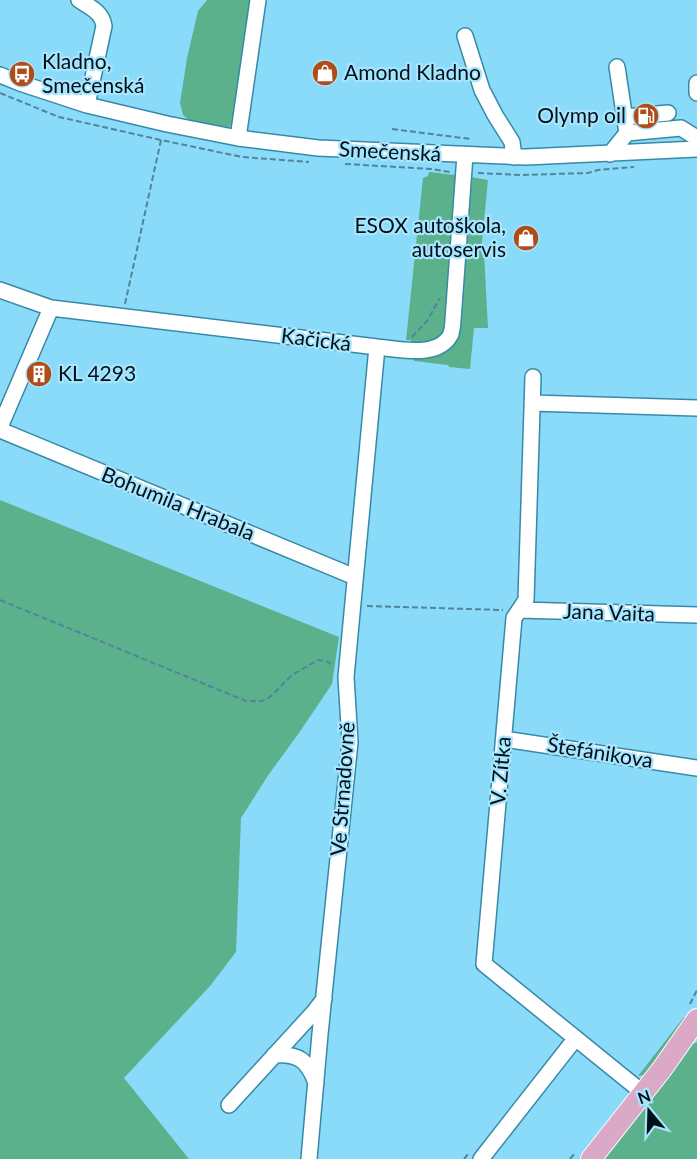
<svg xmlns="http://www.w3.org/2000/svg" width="697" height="1159" viewBox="0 0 697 1159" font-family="Lato,sans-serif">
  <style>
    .green { fill: #5cb18d }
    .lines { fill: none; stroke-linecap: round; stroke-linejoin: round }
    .minor-casing { stroke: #378aa6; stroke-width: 18 }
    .major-casing { stroke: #fff; stroke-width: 22 }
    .path { stroke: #50859a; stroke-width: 2; stroke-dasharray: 6 3; stroke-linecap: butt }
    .minor { stroke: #fff; stroke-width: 15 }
    .major { stroke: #daa9c7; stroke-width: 20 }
    .labels { text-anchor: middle; stroke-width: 4.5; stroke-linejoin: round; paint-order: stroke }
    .poi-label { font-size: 21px; fill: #001018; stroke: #a7e5fe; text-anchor: start }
    .street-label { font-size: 21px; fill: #001018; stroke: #a7e5fe }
  </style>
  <rect width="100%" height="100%" fill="#8adaf9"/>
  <path class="green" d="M 207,0 L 251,0 L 236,120 L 227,129 L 200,124 L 188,119 L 183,115 L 180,103 L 187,58 L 198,11 Z
    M 429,172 L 455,175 L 457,178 L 445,326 C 439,345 428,343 411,344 L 411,340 L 406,340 L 423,178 L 428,176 Z
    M 471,177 L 488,180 L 481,252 L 484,252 L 488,328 L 474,328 L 470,369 L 449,367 L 448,365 L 414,361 L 414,358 L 430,358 L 442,353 Z
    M 0,500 L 339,637 L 332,684 L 299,733 L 269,774 L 241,818 L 236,952 L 210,986 L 124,1078 L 189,1159 L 0,1159 Z
    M 684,1017 L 687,1021 L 646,1075 L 638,1076 Z
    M 697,1042 L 697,1159 L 604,1159 L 691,1045 Z"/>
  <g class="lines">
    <defs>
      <path id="minor" d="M 79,0 C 90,7 102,12 104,26 L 87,105
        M 465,36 L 482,90 L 495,115 L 512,142 L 514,157
        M 617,67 L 627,133
        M 0,75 L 20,83 L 87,105 L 167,124 L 238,138 L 318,148 L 526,157 L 697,149
        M 697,83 L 697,93
        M 625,117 L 668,113
        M 238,138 L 258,0
        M 610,154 L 627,133 L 681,128 L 695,137
        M 0,290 L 51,308 L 377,347 C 398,349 439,359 451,334 C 452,330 453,324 453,320 L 465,155
        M 533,377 L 526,600 L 514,618 L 484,964 L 642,1092
        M 532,403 L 697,408
        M 0,427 L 51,308
        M 0,430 L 355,577
        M 520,610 L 697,615
        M 504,739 L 697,768
        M 274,1055 C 299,1053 308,1061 316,1083
        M 229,1105 L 314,1012 L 324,999
        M 309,1159 L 320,1034 L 350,742 L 346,677 L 377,347
        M 481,1159 L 575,1039"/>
      <path id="major" d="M 591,1159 L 662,1069 L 697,1019"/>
    </defs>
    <use href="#minor" class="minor-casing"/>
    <use href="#major" class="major-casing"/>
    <path class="path" d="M 0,93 L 59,117 L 161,140 L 242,157 L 309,162
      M 392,129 L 471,139
      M 345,164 L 432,169 L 450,172
      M 478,173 L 521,175 L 588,173 L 598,170 L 634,167
      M 125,304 L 161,140
      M 412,337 L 427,321 L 440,298
      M 0,600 L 246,701 L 262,701 L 270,697 L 292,675 L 318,660 L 326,661 L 333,665
      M 367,606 L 503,610
      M 690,1004 L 697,990
      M 464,1159 L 468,1154
      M 570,1159 L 576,1152"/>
    <use href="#minor" class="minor"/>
    <use href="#major" class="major"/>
  </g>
  <defs>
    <symbol id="shop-disc" viewBox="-11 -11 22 22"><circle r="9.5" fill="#af4c17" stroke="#a7e5fe"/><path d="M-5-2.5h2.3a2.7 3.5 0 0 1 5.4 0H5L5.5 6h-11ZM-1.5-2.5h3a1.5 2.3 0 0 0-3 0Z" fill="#fff"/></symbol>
    <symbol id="bus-disc" viewBox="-11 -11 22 22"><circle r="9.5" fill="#af4c17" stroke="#a7e5fe"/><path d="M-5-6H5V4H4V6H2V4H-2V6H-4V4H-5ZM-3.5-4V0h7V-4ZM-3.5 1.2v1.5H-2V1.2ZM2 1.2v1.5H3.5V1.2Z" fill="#fff"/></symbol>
    <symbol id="fuel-disc" viewBox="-11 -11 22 22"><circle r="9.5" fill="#af4c17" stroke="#a7e5fe"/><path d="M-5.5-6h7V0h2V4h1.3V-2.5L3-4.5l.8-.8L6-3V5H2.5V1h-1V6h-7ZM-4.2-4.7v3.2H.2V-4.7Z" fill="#fff"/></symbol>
    <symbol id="building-disc" viewBox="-11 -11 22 22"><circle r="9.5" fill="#af4c17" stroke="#a7e5fe"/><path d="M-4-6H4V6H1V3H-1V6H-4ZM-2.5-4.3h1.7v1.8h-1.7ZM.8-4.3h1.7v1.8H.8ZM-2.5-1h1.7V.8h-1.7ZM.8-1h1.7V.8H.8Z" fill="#fff"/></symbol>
  </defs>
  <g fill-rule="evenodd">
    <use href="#shop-disc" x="310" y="58" width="30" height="30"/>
    <use href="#bus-disc" x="7" y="59" width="30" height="30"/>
    <use href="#fuel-disc" x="631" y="101" width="30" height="30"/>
    <use href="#shop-disc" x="511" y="223" width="30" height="30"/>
    <use href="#building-disc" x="24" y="359" width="30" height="30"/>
  </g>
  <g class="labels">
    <g class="poi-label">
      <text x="42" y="69">Kladno,<tspan x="42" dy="24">Smečenská</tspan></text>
      <text x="344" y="80">Amond Kladno</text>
      <text x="626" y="123" text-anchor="end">Olymp oil</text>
      <text x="506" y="233" text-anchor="end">ESOX autoškola,<tspan x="506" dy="24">autoservis</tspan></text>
      <text x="58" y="381">KL 4293</text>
    </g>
    <g class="street-label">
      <text transform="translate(390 152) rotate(3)" y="7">Smečenská</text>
      <text transform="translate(316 340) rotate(7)" y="7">Kačická</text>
      <text transform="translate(178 504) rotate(22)" y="7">Bohumila Hrabala</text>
      <text transform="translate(609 613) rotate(2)" y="7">Jana Vaita</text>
      <text transform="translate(600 753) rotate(9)" y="7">Štefánikova</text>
      <text transform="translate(501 771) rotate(-85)" y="7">V. Zítka</text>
      <text transform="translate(343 789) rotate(-86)" y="7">Ve Strnadovně</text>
    </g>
  </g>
  <g transform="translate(649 1111) rotate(341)" stroke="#a7e5fe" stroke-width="4.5" paint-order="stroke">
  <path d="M0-4.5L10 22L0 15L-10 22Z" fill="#001018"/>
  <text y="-9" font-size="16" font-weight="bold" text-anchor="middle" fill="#001018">N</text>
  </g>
</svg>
